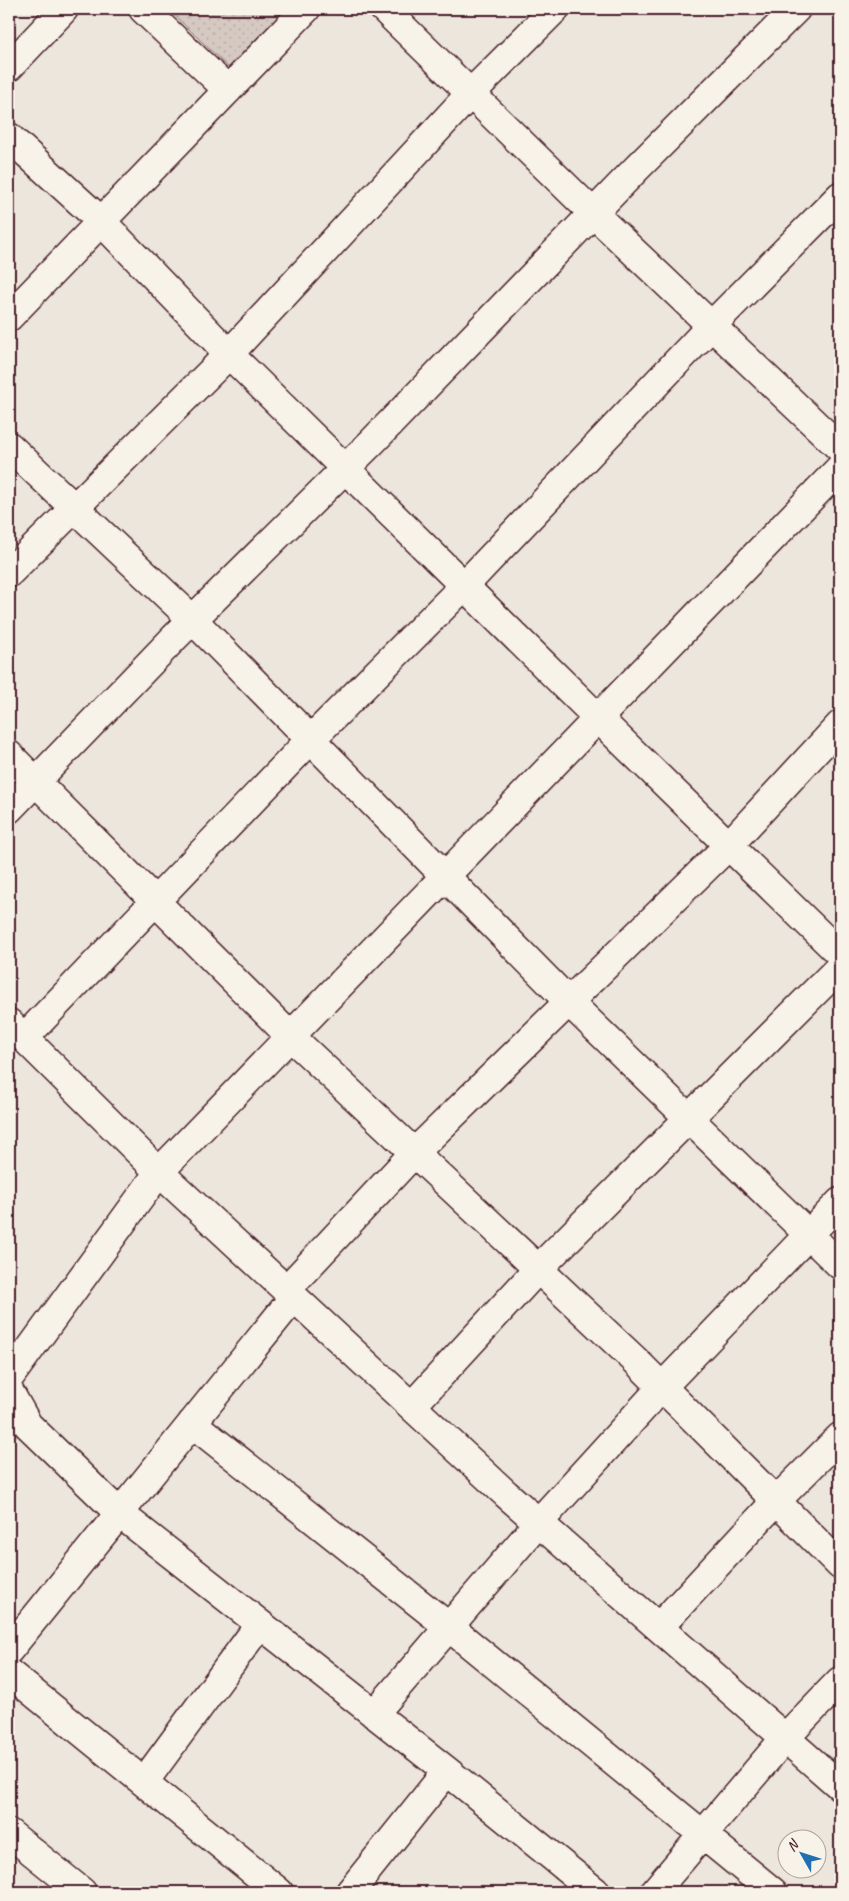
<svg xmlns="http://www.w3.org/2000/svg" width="849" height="1901" viewBox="0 0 849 1901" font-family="Caveat,sans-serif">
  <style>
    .grass { fill: url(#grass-dots); stroke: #907476 }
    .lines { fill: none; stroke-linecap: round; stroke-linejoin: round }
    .minor-casing { stroke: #4a1f2b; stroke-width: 31 }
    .tertiary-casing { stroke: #4a1f2b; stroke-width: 31 }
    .minor { stroke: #f7f3e8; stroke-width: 28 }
    .tertiary { stroke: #f7f3e8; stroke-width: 28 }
  </style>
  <defs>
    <pattern id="grass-dots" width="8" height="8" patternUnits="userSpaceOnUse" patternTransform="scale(1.25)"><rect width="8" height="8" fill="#d5c9c2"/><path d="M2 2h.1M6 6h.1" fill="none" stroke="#b8aca7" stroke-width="1.8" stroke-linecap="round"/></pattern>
  </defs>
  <rect width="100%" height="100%" fill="#ece6dd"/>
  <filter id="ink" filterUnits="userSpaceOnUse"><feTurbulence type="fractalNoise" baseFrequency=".02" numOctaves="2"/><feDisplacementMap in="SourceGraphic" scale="10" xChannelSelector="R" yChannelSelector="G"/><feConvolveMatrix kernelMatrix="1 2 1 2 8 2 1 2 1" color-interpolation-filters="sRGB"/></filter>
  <g filter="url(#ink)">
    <path class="grass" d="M 168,9 L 288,9 L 231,70 Z"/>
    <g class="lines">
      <defs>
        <path id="minor" d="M 143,9 L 228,90
          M 384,9 L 593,213 L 840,448
          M 9,67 L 64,9
          M 9,137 L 101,221 L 229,354 L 598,718 L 840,954
          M 9,317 L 306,9
          M 9,446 L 193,620 L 569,1002 L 840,1265
          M 9,573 L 229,354 L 471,93 L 555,9
          M 9,755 L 290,1036 L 635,1360 L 840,1565
          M 9,809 L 175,637 L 373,441 L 636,169 L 796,9
          M 9,1023 L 159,1172 L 506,1494 L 840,1786
          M 24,1038 L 311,739 L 464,586 L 711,326 L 840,196
          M 286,1290 L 414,1153 L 729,845 L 840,725
          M 9,1378 L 159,1172
          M 9,1391 L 28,1425 L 119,1513 L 447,1771 L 596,1892
          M 412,1406 L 538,1269 L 840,967
          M 192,1423 L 449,1627 L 773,1892
          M 659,1627 L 776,1501 L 840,1437
          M 9,1650 L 294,1297
          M 9,1673 L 279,1892
          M 374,1714 L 539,1522 L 662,1387 L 840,1202
          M 144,1782 L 260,1624
          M 9,1833 L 82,1892
          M 350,1892 L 447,1771
          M 654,1892 L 785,1738 L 840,1681"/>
        <path id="tertiary" d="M 159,1172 L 840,468"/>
      </defs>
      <use href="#minor" class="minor-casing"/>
      <use href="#tertiary" class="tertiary-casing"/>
      <use href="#minor" class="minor"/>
      <use href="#tertiary" class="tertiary"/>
    </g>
  </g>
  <rect width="849" height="1901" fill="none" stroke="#f7f3e8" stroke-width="30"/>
  <rect x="15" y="15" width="819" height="1871" fill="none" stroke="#4a1f2b" stroke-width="2" filter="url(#ink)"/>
  <g transform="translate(802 1854) rotate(309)"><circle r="24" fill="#f7f3e8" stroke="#b29e9c"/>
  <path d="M0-4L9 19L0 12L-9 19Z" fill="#1f6fb2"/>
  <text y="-8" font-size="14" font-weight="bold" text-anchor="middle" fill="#4a1f2b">N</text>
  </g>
</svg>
